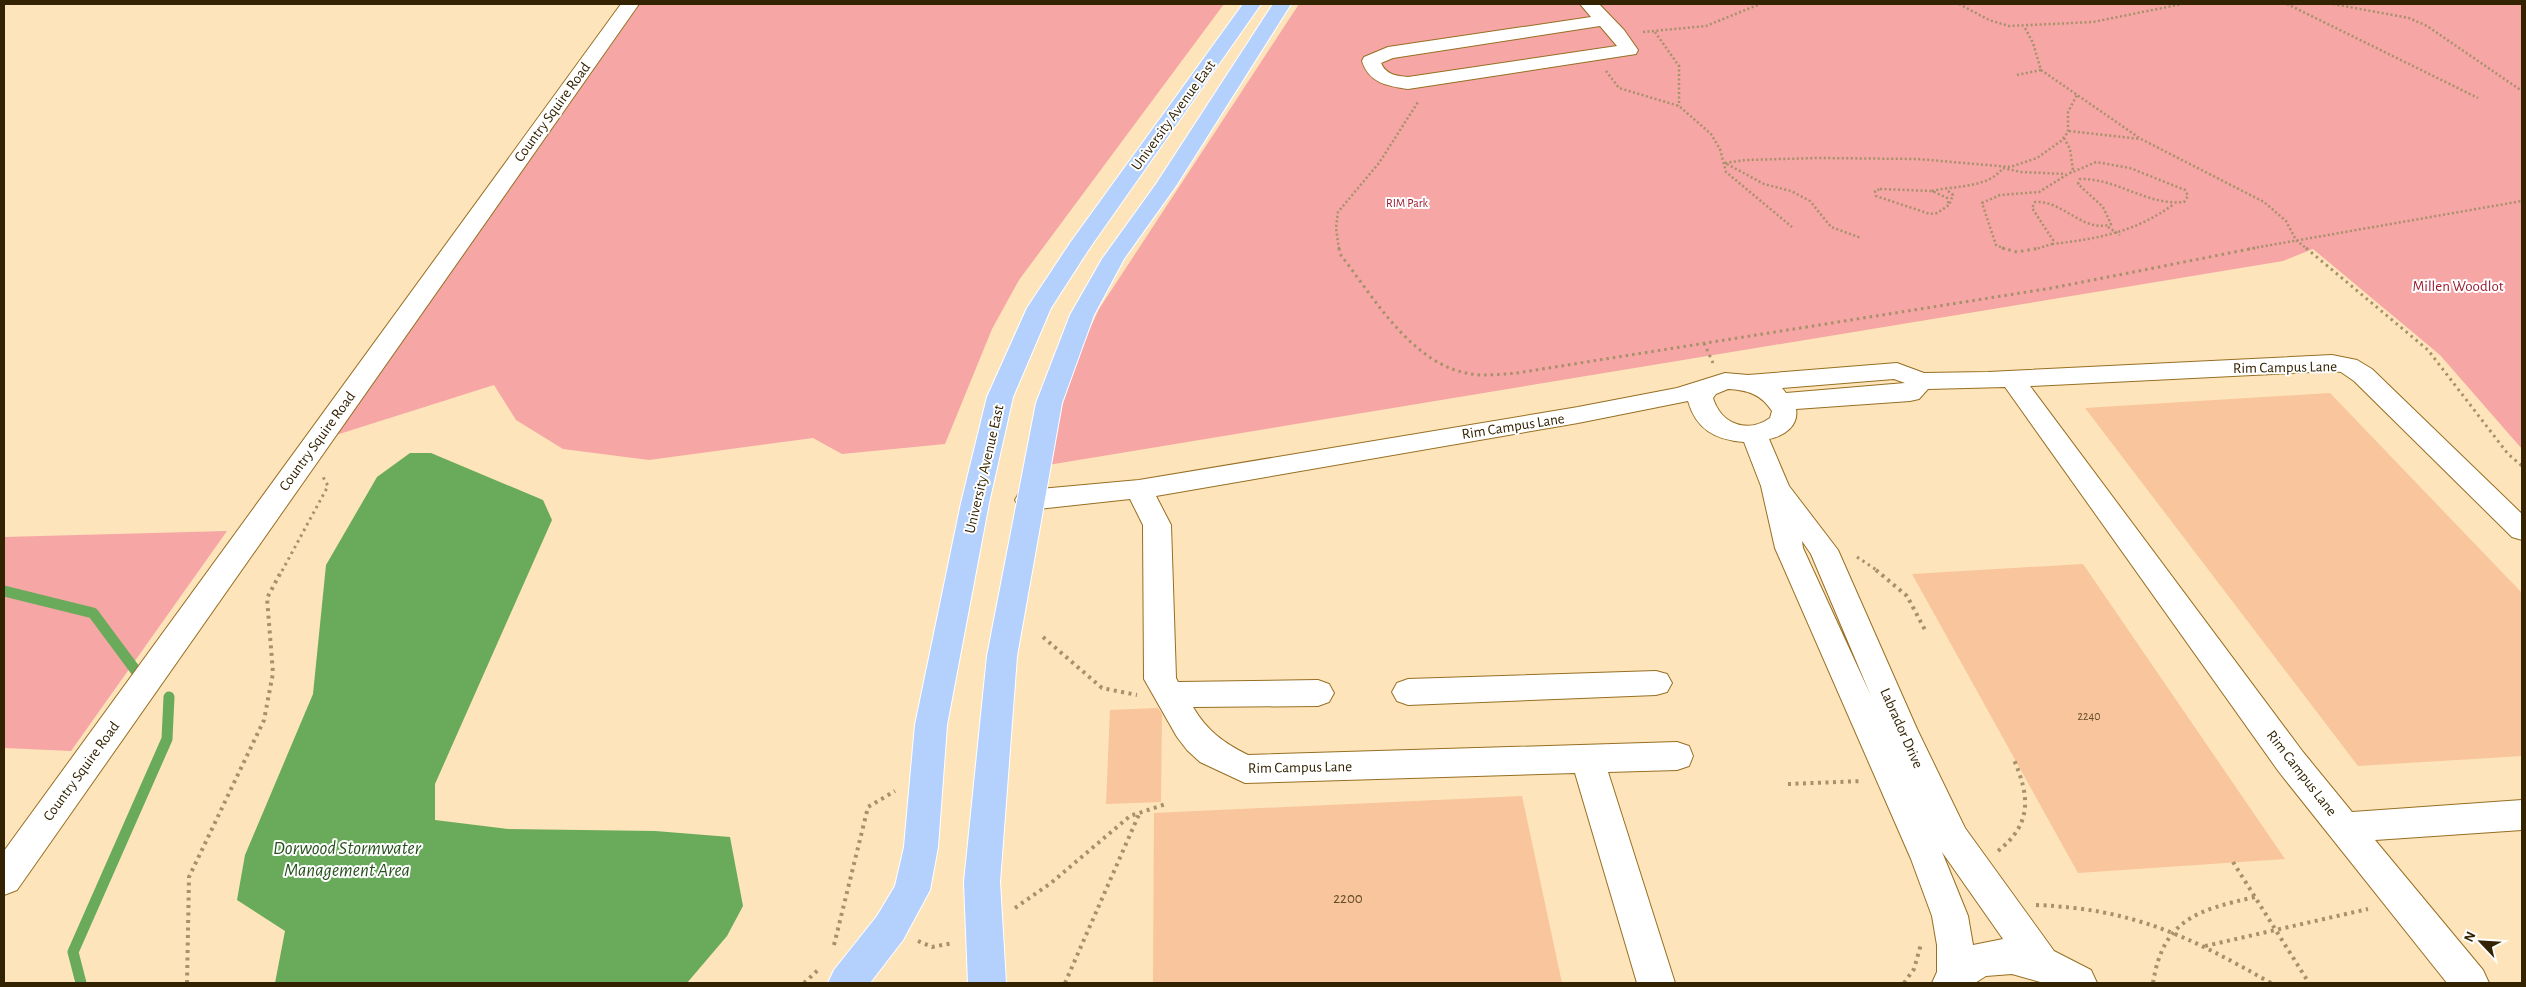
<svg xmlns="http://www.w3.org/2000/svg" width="2526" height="987" viewBox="0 0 2526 987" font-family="'Alegreya Sans',sans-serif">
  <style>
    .green { fill: #f5a6a5 }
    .water { fill: #69ab5a }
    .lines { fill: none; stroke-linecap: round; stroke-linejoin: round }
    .stream { stroke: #69ab5a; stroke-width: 11 }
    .building { fill: #f8c59c }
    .minor-casing { stroke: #976f22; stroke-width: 2 }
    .major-casing { stroke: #fff; stroke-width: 2 }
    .path-far2 { stroke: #a7916b; stroke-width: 2.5; stroke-dasharray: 2 2.5; stroke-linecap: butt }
    .path-far1 { stroke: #a7916b; stroke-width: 3; stroke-dasharray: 2.5 4; stroke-linecap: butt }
    .path { stroke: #a7916b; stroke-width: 4; stroke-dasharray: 3 4.5; stroke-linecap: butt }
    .minor { fill: #fff; fill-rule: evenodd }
    .major { fill: #b4d0fd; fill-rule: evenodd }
    .labels { text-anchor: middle; stroke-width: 4; stroke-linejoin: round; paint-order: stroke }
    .far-park-label { font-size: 12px; fill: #9b1a2d; stroke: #fff }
    .number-label { font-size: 12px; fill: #644c29 }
    .street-label { font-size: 15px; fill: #332303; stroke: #fff }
    .park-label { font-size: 15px; fill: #9b1a2d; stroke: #fff }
    .near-number-label { font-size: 15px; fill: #644c29 }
    .near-water-label { font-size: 19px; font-style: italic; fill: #26521b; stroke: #fff }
  </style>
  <rect width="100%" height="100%" fill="#fee4ba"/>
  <path class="green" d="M 640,4 L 1224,4 L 1019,280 L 992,329 L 945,444 L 842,454 L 813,438 L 649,460 L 563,449 L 516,420 L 494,385 L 336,435 Z
    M 1299,4 L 2522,4 L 2522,449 L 2440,355 L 2313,249 L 2283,261 L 1048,465 C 1059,410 1075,359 1099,309 Z
    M 227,531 L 71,751 L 4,748 L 4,537 Z"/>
  <path class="water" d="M 410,453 L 431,453 L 543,500 L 552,520 L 435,784 L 435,820 L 508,829 L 655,831 L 730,837 L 743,906 L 727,936 L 687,983 L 275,983 L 285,931 L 237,900 L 245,855 L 313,694 L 326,565 L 377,477 Z"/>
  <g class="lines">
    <path class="stream" d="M 4,591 L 93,613 L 136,671
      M 81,983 L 73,952 L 167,739 L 169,697"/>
  </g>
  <path class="building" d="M 2330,393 L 2522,593 L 2522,756 L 2358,766 L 2085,408 Z
    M 2083,564 L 2285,859 L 2078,873 L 1912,574 Z
    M 1158,708 L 1162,714 L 1161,802 L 1106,804 L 1110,710 Z
    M 1522,796 L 1562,983 L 1153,983 L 1154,813 Z"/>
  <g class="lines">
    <defs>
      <path id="minor" d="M 621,4 L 639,4 L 17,890 L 4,895 L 4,851 Z
        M 1580,4 L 1599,4 L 1624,30 L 1638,50 L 1636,54 L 1408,89 C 1387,86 1369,83 1362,61 L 1364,57 L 1388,47 L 1591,17 ZM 1600,26 L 1617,46 L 1408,77 C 1397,76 1386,75 1381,63 L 1393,58 Z
        M 2332,355 L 2357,360 L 2372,369 L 2522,514 L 2522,540 L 2512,537 L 2354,381 L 2341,372 L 2332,371 L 2030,386 L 2303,752 L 2352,812 L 2522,800 L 2522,830 L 2375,840 L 2483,970 L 2489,983 L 2447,983 L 2279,772 L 2005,387 L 1928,389 L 1919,399 L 1910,401 L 1796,409 C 1799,426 1784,436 1769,439 L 1789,486 L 1838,550 L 1917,729 L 1965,828 L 2054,951 L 2091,970 L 2097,983 L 2044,983 L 2012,974 L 1986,976 L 1975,983 L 1932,983 L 1937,972 L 1937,945 L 1932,916 L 1911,859 L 1775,548 L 1761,486 L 1744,442 C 1715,440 1696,429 1688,401 L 1578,423 L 1156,496 L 1171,525 L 1176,678 L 1178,682 L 1318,680 L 1329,684 L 1334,693 L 1329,702 L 1318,706 L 1193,707 C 1207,731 1224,743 1248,755 L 1677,742 L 1689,746 L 1693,756 L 1689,766 L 1677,770 L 1608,772 L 1675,983 L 1637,983 L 1575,773 L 1245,783 L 1200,762 L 1187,750 L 1177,737 L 1144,679 L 1143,525 L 1130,499 L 1029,510 L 1019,507 L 1015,500 L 1019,493 L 1029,490 L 1139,480 L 1578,407 L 1677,388 L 1725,373 L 1748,375 L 1897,363 L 1924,373 L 1988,372 ZM 1894,379 L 1905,383 L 1786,393 L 1782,388 ZM 1728,389 C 1747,390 1761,394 1772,411 L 1770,418 C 1747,434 1721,424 1713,398 L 1716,394 ZM 1802,541 L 1811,554 L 1871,696 L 1803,548 ZM 1942,852 L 2003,939 L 1973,945 L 1968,916 Z
        M 1656,671 L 1667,674 L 1672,683 L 1667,692 L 1656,695 L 1408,705 L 1397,701 L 1392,692 L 1397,683 L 1408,679 Z"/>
      <path id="major" d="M 1243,4 L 1261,4 L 1089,249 L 1051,308 L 1013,397 L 989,503 L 947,725 L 938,847 L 930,890 L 903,940 L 870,983 L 828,983 L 834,970 L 877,916 L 895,886 L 904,847 L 915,725 L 961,503 L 987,397 L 1027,308 L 1070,243 Z
        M 1273,4 L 1291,4 L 1176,186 L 1124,259 L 1094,315 L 1062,403 L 1017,656 L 1000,882 L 1006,983 L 968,983 L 964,882 L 987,656 L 1036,403 L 1070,315 L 1102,259 L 1156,184 Z"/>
    </defs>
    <use href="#minor" class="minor-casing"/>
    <use href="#major" class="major-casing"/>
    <path class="path-far2" d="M 1959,4 L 1989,20 L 2009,26 L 2093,22 L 2182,4
      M 2287,4 L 2478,98
      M 2333,4 L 2409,18 L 2427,26 L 2522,91
      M 1643,32 L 1706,26 L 1760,4
      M 1655,32 L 1679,66 L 1679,106
      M 2041,70 L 2141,139 L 2264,202 L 2286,221 L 2296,240 L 2307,249
      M 1606,71 L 1619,88 L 1679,106 L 1711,134 L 1720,149 L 1726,172 L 1792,227
      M 2017,75 L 2041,70 L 2033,43 L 2024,26
      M 2069,131 L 2140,139
      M 2064,138 L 2070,149 L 2073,170 L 2071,172
      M 1725,163 L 1745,160 L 1819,158 L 1918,159 L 2010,167 L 2037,158 L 2061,141 L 2068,132 L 2068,112 L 2077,95
      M 1727,164 L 1764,184 L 1791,191 L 1810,201 L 1831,227 L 1861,238
      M 1880,189 L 1932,191 L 1947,198 L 1949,205 L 1937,213 L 1930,214 L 1876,196 L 1875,191 Z
      M 1932,191 C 1955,185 1987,189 2003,168 L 2021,172 L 2066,174
      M 1948,191 L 1953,195 L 1949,205
      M 2108,227 L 2120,235
      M 2052,244 C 2097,239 2136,232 2174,204
      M 1339,249 L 1336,228 L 1338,212 L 1379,163 L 1418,102
      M 2005,249 L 1996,245 L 1982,203 L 2000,195 L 2039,192 L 2068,174 L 2096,162 L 2130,168 L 2185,190 L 2188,196 L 2184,202 C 2147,206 2117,178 2080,179 L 2078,184 L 2103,207 L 2111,224 C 2084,234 2063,200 2035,202 L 2032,208 L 2053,240 L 2052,244 L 2036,249
      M 2248,249 L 2522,201"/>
    <path class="path-far1" d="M 1339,248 L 1340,254 C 1376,300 1416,373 1482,375 C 1494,375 1506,374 1517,373 L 2052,288 L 2255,248
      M 2002,248 L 2017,252 L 2040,248
      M 2306,248 L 2428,350 L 2508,454 L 2522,466
      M 1704,343 L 1713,363
      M 1857,557 L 1878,571
      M 282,571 L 328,486 L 323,477"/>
    <path class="path" d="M 1876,570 L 1907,596 L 1925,630
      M 1043,637 L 1102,688 L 1137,695
      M 1788,784 L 1863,781
      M 1998,851 C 2032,824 2030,797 2014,760
      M 2233,862 L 2309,983
      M 2036,905 C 2134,909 2188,936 2271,983
      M 1015,908 L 1051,883 L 1130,816 L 1166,804
      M 918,941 L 932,947 L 953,943
      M 834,945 L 868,807 L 895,791
      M 2205,946 L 2368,909
      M 187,983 L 189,877 L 264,720 L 273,673 L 267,598 L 282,570
      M 804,983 L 818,970
      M 1065,983 L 1140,812
      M 1904,983 L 1914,969 L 1921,944
      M 2153,983 C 2163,919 2198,910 2255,897"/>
    <use href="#minor" class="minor"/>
    <use href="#major" class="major"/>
  </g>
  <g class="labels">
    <g class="far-park-label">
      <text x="1407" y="207">RIM Park</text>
    </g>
    <g class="number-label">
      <text x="2089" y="720">2240</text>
    </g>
    <g class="street-label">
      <text transform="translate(552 112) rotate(-54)" y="5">Country Squire Road</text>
      <text transform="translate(1173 115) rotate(-54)" y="5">University Avenue East</text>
      <text transform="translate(2285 367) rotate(-1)" y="5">Rim Campus Lane</text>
      <text transform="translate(1513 426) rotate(-9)" y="5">Rim Campus Lane</text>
      <text transform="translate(317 441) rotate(-54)" y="5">Country Squire Road</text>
      <text transform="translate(984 469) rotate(-77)" y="5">University Avenue East</text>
      <text transform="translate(1902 728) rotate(66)" y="5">Labrador Drive</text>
      <text transform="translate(1300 767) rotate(-1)" y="5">Rim Campus Lane</text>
      <text transform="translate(81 771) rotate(-54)" y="5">Country Squire Road</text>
      <text transform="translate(2302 773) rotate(52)" y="5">Rim Campus Lane</text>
    </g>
    <g class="park-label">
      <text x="2458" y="291">Millen Woodlot</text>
    </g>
    <g class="near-number-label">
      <text x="1348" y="903">2200</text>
    </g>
    <g class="near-water-label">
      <text x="347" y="854">Dorwood Stormwater<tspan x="347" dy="22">Management Area</tspan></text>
    </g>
  </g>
  <rect width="2526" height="987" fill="none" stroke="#332303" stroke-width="10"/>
  <g transform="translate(2481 942) rotate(295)" stroke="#ffffff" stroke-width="4" paint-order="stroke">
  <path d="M0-4L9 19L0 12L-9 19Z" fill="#332303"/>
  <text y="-8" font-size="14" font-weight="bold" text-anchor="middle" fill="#332303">N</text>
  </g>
</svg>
